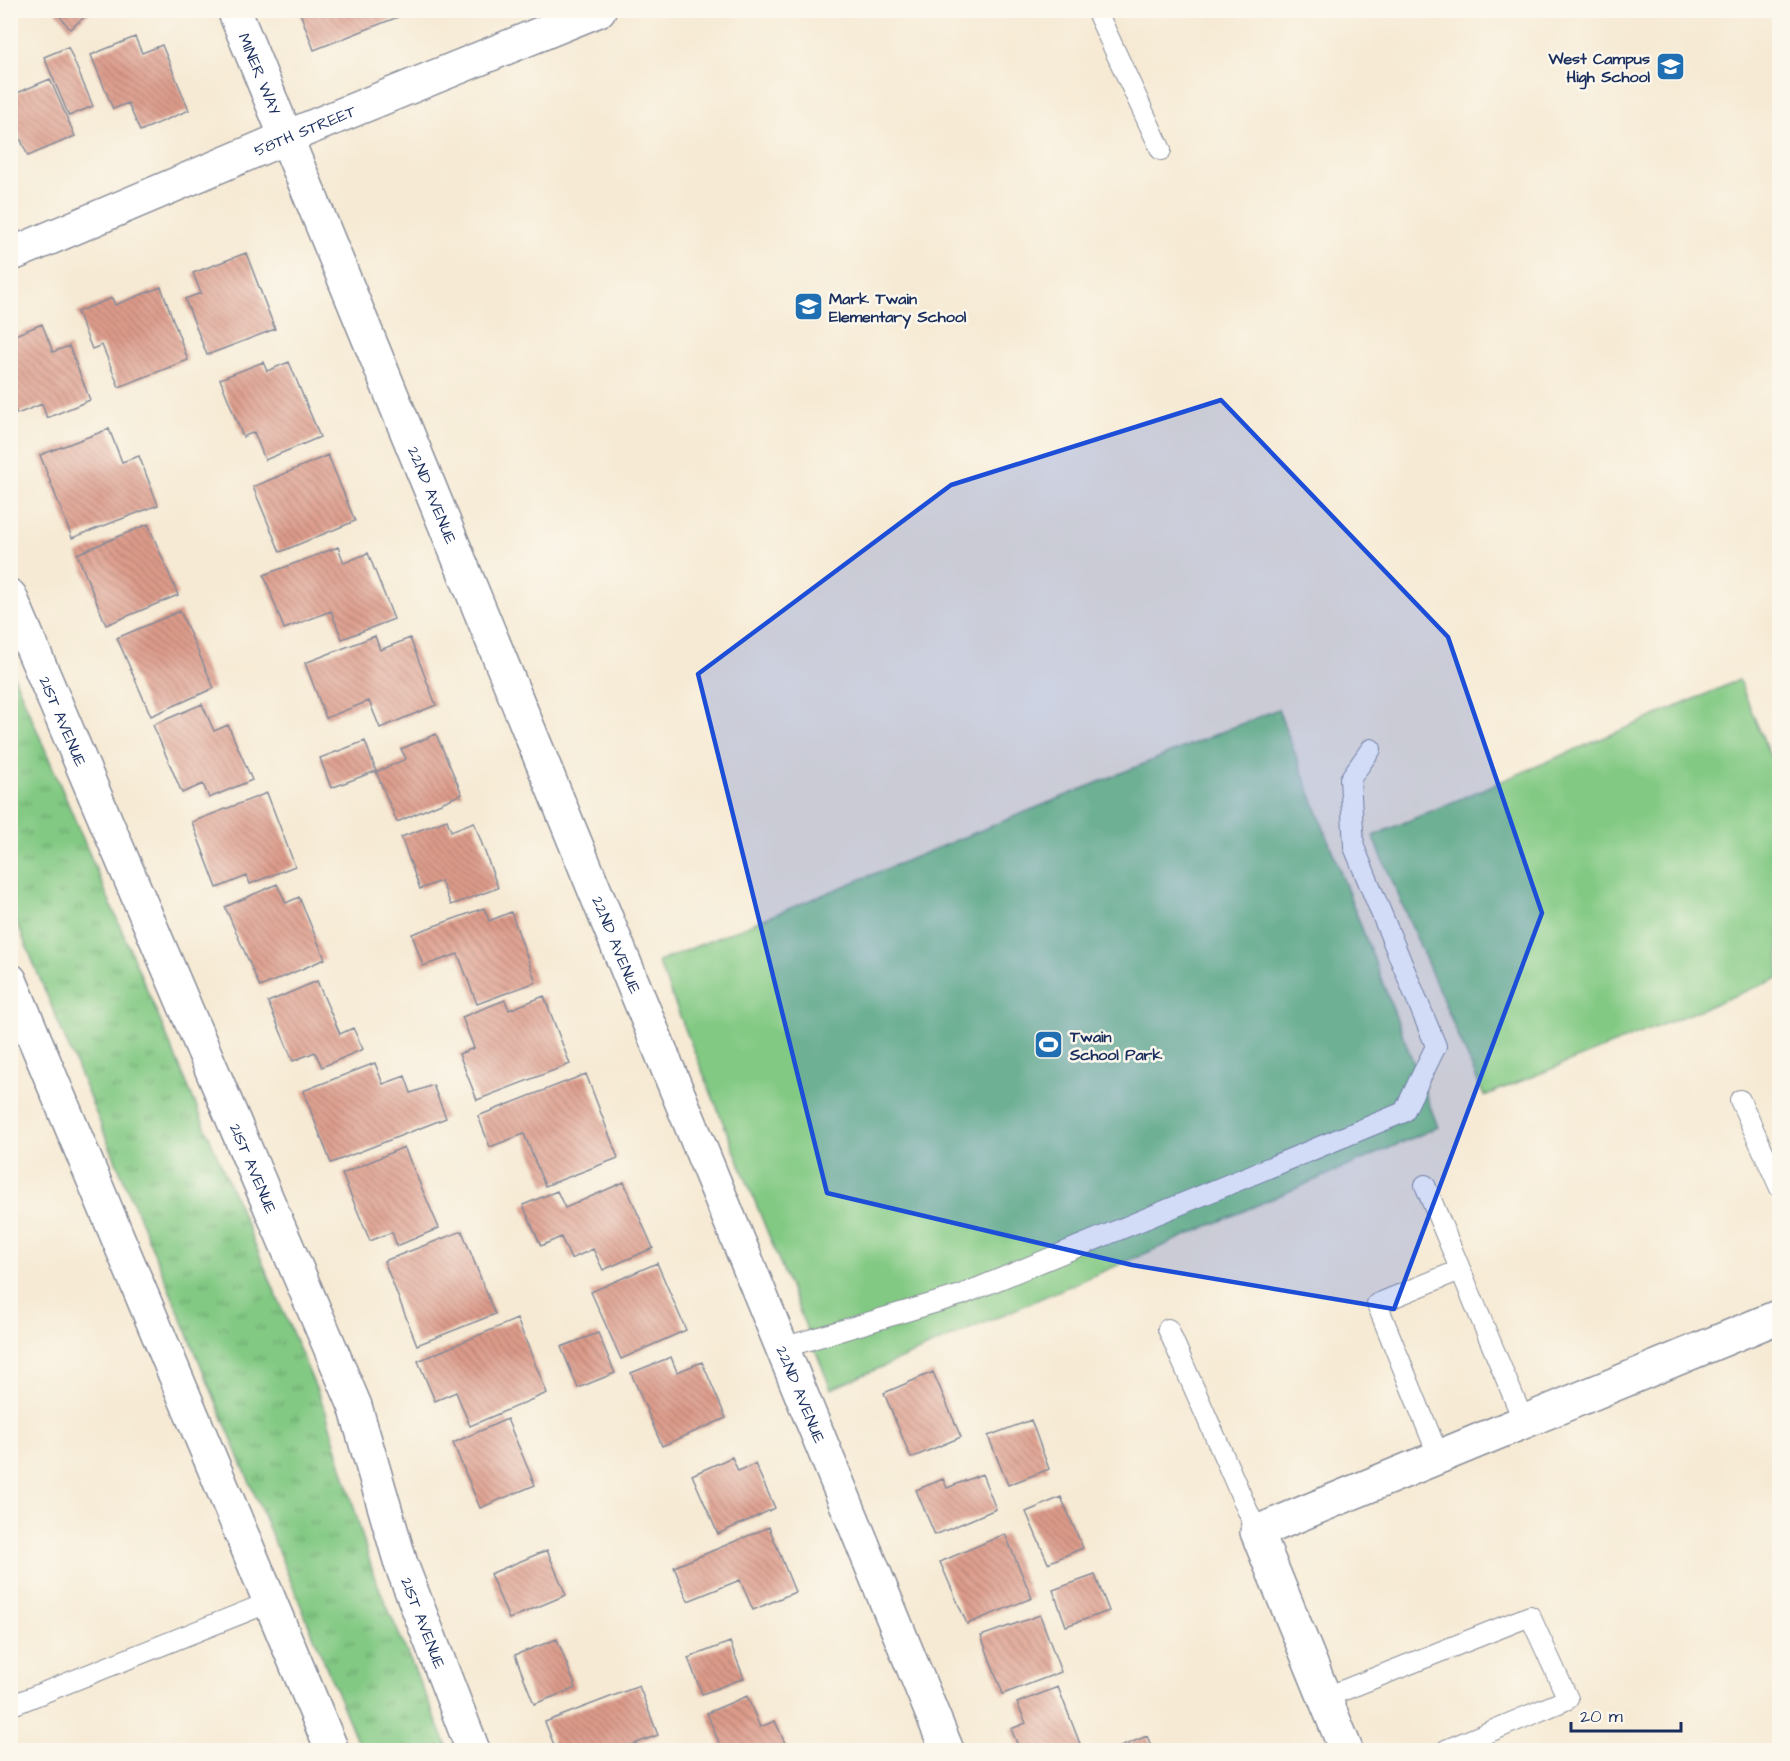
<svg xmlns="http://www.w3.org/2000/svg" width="1790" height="1761" viewBox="0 0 1790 1761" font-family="'Architects Daughter',sans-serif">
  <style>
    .grass { fill: url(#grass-tufts); stroke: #4e7c70; stroke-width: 1.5 }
    .garden { fill: #82c983; stroke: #4e7c70; stroke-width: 1.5 }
    .building { fill: url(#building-back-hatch) }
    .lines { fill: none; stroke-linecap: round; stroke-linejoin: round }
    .lane-casing { stroke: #888c99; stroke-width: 22 }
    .street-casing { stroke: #888c99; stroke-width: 36 }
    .secondary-casing { stroke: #888c99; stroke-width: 36 }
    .lane { stroke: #fff; stroke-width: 20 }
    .street { stroke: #fff; stroke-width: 33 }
    .secondary { stroke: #fff; stroke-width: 33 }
    .marked { fill: #1d4ed8; fill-opacity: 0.2; stroke: #1d4ed8; stroke-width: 4.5; stroke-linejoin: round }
    .labels { text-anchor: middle; stroke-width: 5; stroke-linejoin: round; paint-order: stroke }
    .poi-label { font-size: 16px; font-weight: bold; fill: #1b2f5e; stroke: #fbf7ec; text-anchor: start }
    .street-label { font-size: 16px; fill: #1b2f5e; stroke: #fbf7ec }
  </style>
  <defs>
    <pattern id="grass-tufts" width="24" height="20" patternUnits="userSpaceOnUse" patternTransform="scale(1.5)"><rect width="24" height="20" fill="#82c983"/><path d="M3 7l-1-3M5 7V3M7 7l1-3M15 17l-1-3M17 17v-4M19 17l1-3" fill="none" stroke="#6aa46e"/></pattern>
    <pattern id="building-back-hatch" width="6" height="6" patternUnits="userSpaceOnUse" patternTransform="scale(1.5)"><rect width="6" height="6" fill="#dd9b8a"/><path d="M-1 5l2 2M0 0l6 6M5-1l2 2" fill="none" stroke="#b27f74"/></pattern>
  </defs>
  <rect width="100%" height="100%" fill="#fbf7ec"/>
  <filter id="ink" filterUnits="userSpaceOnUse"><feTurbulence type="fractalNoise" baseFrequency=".0167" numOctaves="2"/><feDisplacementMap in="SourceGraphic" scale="12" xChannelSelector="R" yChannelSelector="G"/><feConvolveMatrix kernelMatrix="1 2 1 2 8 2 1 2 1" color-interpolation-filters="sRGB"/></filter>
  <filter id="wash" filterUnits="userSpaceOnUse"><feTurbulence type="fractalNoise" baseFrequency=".008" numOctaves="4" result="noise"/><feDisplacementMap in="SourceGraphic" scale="24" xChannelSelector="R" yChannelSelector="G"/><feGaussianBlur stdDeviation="1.35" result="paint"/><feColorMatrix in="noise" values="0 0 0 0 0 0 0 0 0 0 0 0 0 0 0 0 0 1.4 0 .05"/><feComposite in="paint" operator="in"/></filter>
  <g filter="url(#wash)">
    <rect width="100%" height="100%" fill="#f6ead4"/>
    <path class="grass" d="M 11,669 L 326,1412 L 374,1576 L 449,1750 L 361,1750 L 11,909 Z"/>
    <path class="garden" d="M 1739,680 L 1779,778 L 1779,978 L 1484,1096 L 1373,836 Z
      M 1278,709 L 1438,1127 L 831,1389 L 658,962 Z"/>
    <g id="blocks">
      <path class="building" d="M 55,10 L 93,10 L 70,29 Z
        M 299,10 L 402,10 L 403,15 L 314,50 Z
        M 135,37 L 142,53 L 162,45 L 189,110 L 140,131 L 128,103 L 113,109 L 91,55 Z
        M 68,47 L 93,106 L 69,116 L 44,57 Z
        M 50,79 L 75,136 L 28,156 L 10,115 L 10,96 Z
        M 246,253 L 275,329 L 207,355 L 185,299 L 201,293 L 193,273 Z
        M 161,287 L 188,360 L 119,387 L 102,345 L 92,349 L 77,312 L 112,298 L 115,305 Z
        M 42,324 L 53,352 L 69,346 L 90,400 L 47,418 L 42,404 L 17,414 L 10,397 L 10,337 Z
        M 263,362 L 267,371 L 289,362 L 320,437 L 265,460 L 254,432 L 243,437 L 220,379 Z
        M 109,429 L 122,462 L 139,456 L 158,505 L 72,538 L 40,455 Z
        M 328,455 L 355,521 L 280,552 L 253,487 Z
        M 148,524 L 178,595 L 106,625 L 77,554 Z
        M 338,547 L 344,563 L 368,553 L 394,619 L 342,639 L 331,611 L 284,629 L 264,575 Z
        M 180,611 L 214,688 L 151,716 L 117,638 Z
        M 375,636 L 380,650 L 410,638 L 436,705 L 380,728 L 369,701 L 326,718 L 305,663 Z
        M 202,704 L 214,731 L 228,725 L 252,780 L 209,798 L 203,784 L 182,793 L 153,725 Z
        M 436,734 L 462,794 L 397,822 L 376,772 L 406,759 L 401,749 Z
        M 365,741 L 376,771 L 331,788 L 320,758 Z
        M 267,793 L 295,866 L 250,884 L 247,876 L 217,888 L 192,822 Z
        M 447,820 L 451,831 L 474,822 L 498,888 L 451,905 L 441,881 L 420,889 L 401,837 Z
        M 277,884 L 286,903 L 299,897 L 325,959 L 260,987 L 225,907 Z
        M 484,908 L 489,921 L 511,912 L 536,982 L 477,1004 L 458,954 L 423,966 L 412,934 Z
        M 317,981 L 340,1034 L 353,1028 L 363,1049 L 322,1067 L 315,1052 L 293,1061 L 268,1002 Z
        M 544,996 L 570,1064 L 477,1100 L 459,1054 L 474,1048 L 462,1017 L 505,1000 L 509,1010 Z
        M 375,1063 L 383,1084 L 405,1076 L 411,1093 L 433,1085 L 446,1118 L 331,1163 L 303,1091 Z
        M 586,1074 L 618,1158 L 545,1186 L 524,1134 L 490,1147 L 478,1116 Z
        M 404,1147 L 439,1228 L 397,1246 L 392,1232 L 370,1241 L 342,1174 Z
        M 624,1182 L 653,1248 L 603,1270 L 593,1249 L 571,1259 L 561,1237 L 541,1246 L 523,1205 L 557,1191 L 565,1208 Z
        M 462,1231 L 495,1314 L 417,1345 L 384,1261 Z
        M 657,1263 L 686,1330 L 621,1359 L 591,1292 Z
        M 517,1319 L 547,1393 L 470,1426 L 456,1392 L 435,1401 L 418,1361 Z
        M 598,1333 L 615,1373 L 578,1388 L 561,1347 Z
        M 671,1357 L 677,1372 L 702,1362 L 726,1418 L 662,1446 L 631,1373 Z
        M 933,1372 L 961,1437 L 911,1458 L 884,1393 Z
        M 507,1419 L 535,1485 L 480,1508 L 453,1443 Z
        M 1031,1420 L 1049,1469 L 1008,1485 L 988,1436 Z
        M 732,1457 L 738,1471 L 755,1464 L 775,1508 L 718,1534 L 692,1475 Z
        M 982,1474 L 996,1509 L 935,1535 L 916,1490 L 943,1479 L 947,1488 Z
        M 1061,1497 L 1083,1548 L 1048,1563 L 1026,1512 Z
        M 769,1527 L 795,1592 L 753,1610 L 740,1580 L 688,1601 L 674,1567 Z
        M 1005,1534 L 1032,1598 L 967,1624 L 940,1562 Z
        M 547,1550 L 566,1595 L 509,1619 L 490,1574 Z
        M 1095,1575 L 1109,1611 L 1066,1626 L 1053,1590 Z
        M 1040,1615 L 1061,1672 L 1003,1694 L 981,1636 Z
        M 557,1639 L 576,1688 L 534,1704 L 515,1655 Z
        M 730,1642 L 744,1678 L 702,1694 L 688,1658 Z
        M 639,1686 L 658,1735 L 618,1750 L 556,1750 L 545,1722 Z
        M 1058,1687 L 1082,1749 L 1020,1750 L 1011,1729 L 1026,1723 L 1017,1703 Z
        M 747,1696 L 760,1727 L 775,1721 L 788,1750 L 722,1750 L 707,1713 Z
        M 1147,1736 L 1153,1750 L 1113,1750 Z"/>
    </g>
  </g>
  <g filter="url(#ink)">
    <use href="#blocks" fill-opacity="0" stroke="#888c99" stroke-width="1.5"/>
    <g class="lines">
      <defs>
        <path id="lane" d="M 1096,10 L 1161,150
          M 1740,1100 L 1780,1188
          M 1425,1185 L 1524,1422
          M 1168,1329 L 1257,1532
          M 782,1348 L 961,1295 L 1404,1112 L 1436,1046 L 1354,847 L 1350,779 L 1371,749
          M 1439,1457 L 1377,1304 L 1460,1270
          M 1324,1698 L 1530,1616 L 1568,1699 L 1446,1750
          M 10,1706 L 270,1602"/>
        <g id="street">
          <path id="s1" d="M 234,10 L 947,1750"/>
          <path id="s2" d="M 10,255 L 287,137 L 599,10"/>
          <path d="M 1346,1750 L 1257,1532 L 1780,1316"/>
        </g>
        <g id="secondary">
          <path id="s3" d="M 10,596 L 355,1406 L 401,1564 L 473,1750"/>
          <path d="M 10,980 L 332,1750"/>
        </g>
      </defs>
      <use href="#lane" class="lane-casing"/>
      <use href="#street" class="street-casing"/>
      <use href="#secondary" class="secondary-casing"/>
      <use href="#lane" class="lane"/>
      <use href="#street" class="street"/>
      <use href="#secondary" class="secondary"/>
    </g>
  </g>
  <path class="marked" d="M 1221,400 L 1448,637 L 1542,913 L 1394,1309 L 1132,1265 L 827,1193 L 698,674 L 951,485 Z"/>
  <defs>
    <symbol id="school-square" viewBox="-11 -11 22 22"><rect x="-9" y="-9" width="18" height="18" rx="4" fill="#1f6fb2" stroke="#fbf7ec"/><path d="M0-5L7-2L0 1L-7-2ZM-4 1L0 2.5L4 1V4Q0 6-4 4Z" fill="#fff"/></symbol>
    <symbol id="stadium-square" viewBox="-11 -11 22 22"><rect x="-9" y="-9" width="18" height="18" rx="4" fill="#1f6fb2" stroke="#fbf7ec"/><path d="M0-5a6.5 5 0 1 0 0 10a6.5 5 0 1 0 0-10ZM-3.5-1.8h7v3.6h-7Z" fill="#fff"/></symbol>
  </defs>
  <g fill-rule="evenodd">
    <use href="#school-square" x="1654" y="50" width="33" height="33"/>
    <use href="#school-square" x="792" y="290" width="33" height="33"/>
    <use href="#stadium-square" x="1032" y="1028" width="33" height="33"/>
  </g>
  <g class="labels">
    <g class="poi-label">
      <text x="1650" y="64" text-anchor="end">West Campus<tspan x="1650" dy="18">High School</tspan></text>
      <text x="829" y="304">Mark Twain<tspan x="829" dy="18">Elementary School</tspan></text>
      <text x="1070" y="1042">Twain<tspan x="1070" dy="18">School Park</tspan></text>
    </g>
    <g class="street-label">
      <text dy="6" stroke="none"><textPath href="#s1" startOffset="69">MINER WAY</textPath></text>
      <text dy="6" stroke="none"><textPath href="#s2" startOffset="320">58TH STREET</textPath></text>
      <text dy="6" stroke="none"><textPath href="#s1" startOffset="524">22ND AVENUE</textPath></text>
      <text dy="6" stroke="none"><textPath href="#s3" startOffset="136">21ST AVENUE</textPath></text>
      <text dy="6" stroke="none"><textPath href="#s1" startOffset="1010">22ND AVENUE</textPath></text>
      <text dy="6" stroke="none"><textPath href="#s3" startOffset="622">21ST AVENUE</textPath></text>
      <text dy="6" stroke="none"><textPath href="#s1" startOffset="1496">22ND AVENUE</textPath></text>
      <text dy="6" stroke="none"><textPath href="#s3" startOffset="1108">21ST AVENUE</textPath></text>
    </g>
  </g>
  <rect width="1790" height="1761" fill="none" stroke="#fbf7ec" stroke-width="36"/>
  <path d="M1571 1722v9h110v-9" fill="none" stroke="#1b2f5e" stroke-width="3"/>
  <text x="1580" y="1722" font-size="18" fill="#1b2f5e" stroke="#fbf7ec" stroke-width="4.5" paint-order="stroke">20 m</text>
</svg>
